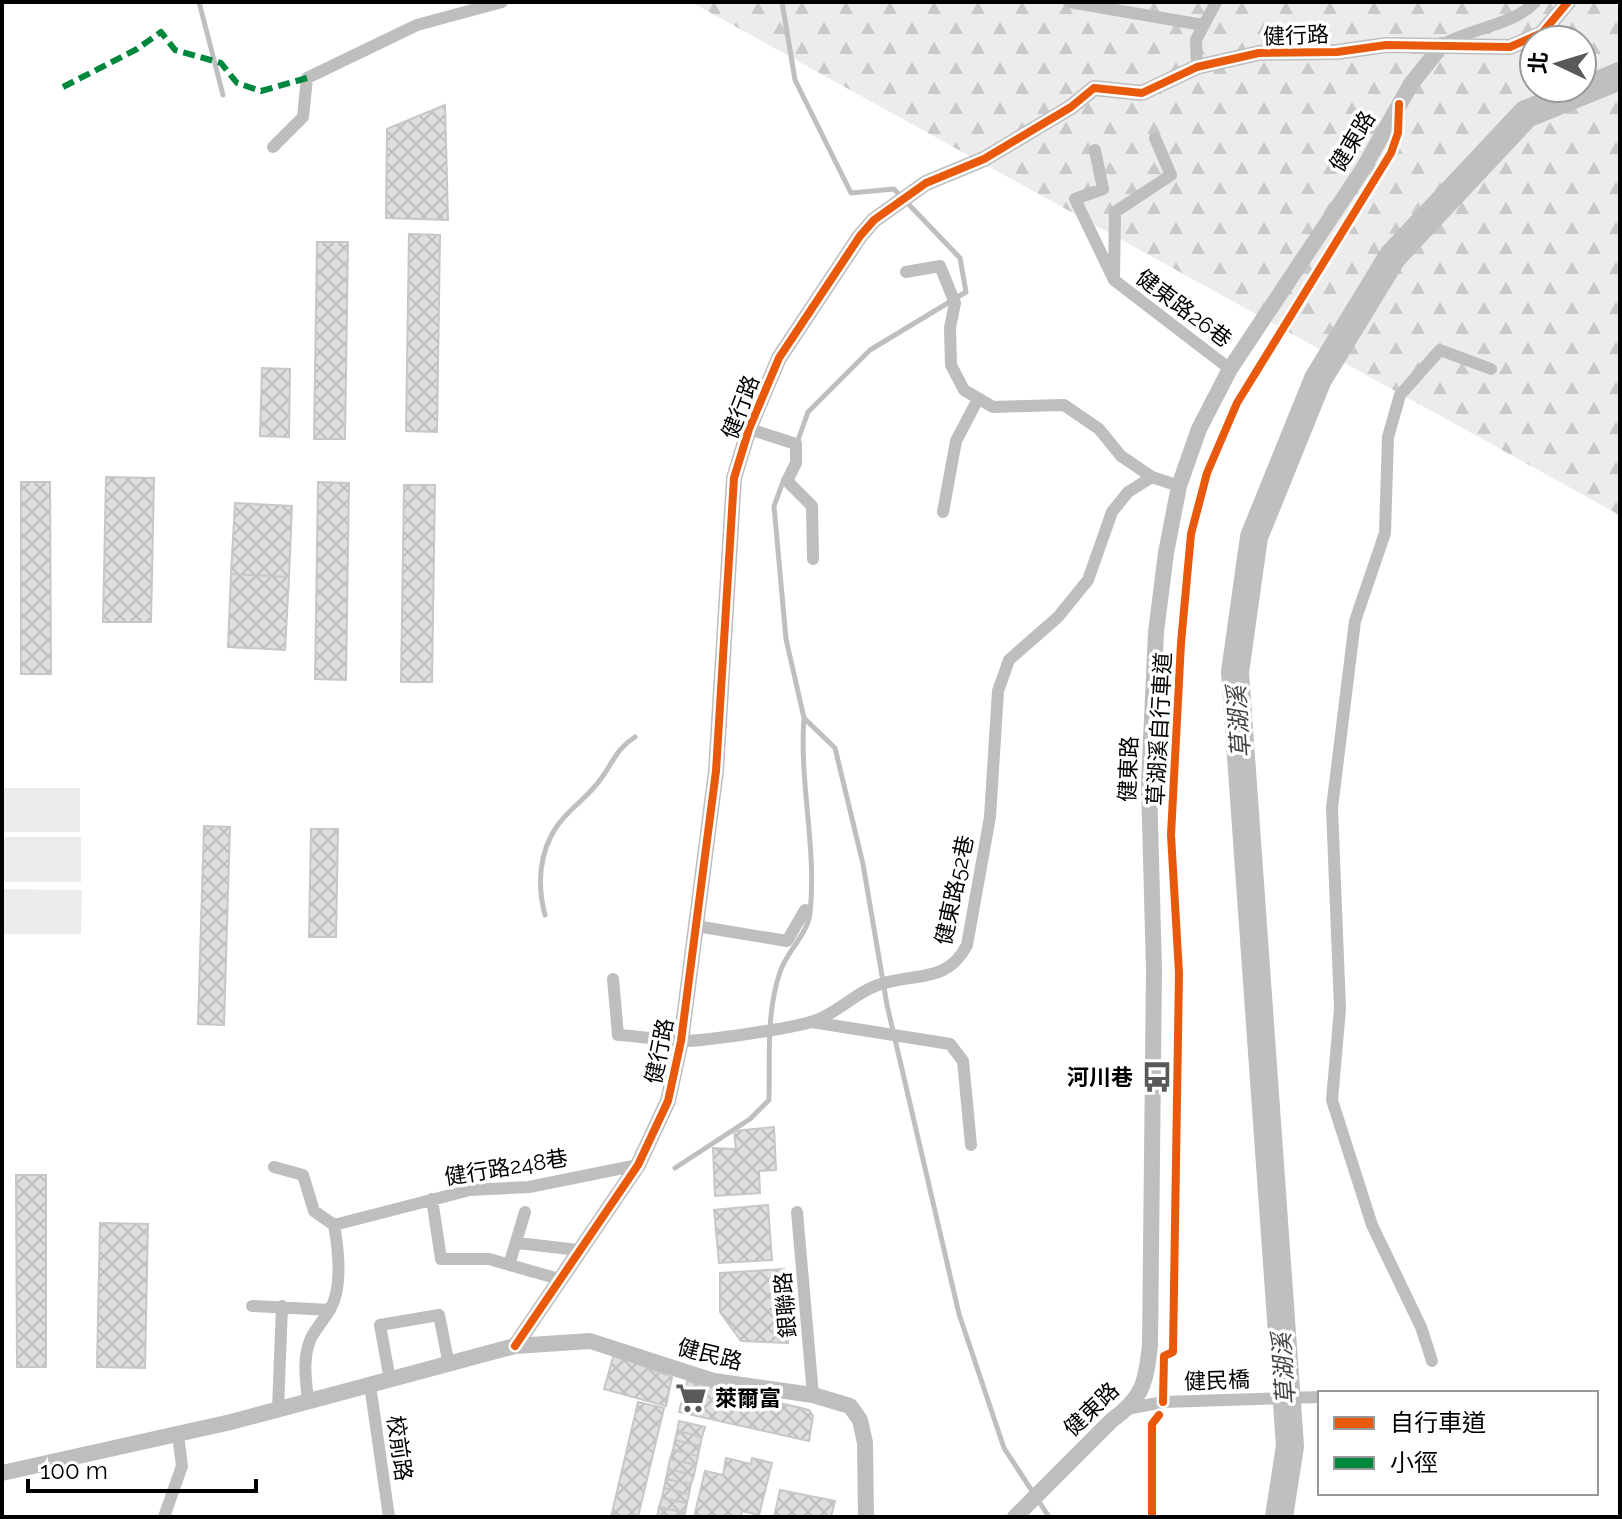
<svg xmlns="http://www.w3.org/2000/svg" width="1622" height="1519" viewBox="0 0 1622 1519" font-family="Raleway,'Noto Sans TC',sans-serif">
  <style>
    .forest { fill: url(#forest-firs); fill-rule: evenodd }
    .pitch { fill: #ececec }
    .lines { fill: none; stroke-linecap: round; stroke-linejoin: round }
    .stream { stroke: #bfbfbf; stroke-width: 5 }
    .river { stroke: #bfbfbf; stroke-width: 28 }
    .building { fill: url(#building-cross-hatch); stroke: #c7c7c7; stroke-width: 2 }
    .minor { stroke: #bebebe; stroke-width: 12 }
    .tertiary { stroke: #bebebe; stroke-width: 16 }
    .quiet { stroke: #00873e; stroke-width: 6; stroke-dasharray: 12 6; stroke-linecap: butt }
    .cycleway-casing { stroke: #fff; stroke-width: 13 }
    .cycleway { stroke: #e8590c; stroke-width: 8 }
    .labels { text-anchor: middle; stroke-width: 7; stroke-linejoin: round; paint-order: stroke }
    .street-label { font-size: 22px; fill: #000; stroke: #fff }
    .poi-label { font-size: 22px; font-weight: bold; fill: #000; stroke: #fff; text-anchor: end }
    .water-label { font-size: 24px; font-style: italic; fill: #444; stroke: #fff }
  </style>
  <defs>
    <pattern id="forest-firs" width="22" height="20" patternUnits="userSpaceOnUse" patternTransform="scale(2)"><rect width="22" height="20" fill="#ececec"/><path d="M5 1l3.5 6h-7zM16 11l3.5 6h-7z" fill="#c9c9c9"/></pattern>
    <pattern id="building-cross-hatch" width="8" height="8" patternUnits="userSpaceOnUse" patternTransform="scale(2)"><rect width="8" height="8" fill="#dfdfdf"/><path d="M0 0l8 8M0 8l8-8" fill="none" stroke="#bebebe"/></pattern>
  </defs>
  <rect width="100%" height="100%" fill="#fff"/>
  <path class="forest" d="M 691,2 L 1620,2 L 1620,523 L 1616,513 ZM 1534,40 L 1582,40 L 1582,88 L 1534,88 Z"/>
  <path class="pitch" d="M 2,788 L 80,788 L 80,832 L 2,832 Z
    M 2,837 L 81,837 L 81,882 L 2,882 Z
    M 2,889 L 82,890 L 81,934 L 2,934 Z"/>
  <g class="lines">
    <path class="stream" d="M 199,2 L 223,95
      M 782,2 L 795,80 L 851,193 L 894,189 L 960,258 L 966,292 L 870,350 L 808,412 L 797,443
      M 784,479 L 774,506 L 786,639 L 804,718 L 835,748 L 863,864 L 887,1005 L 959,1314 L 1004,1448 L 1049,1517
      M 545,915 C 537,885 539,852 557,826 C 569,809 588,797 600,780 C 613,763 616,749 635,737
      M 675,1168 L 750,1119 L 769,1100 C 770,1058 766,1013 780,972 C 786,952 808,934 810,913 C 817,847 799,783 804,718"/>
    <path class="river" d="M 1279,1517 L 1290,1446 L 1235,672 L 1254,537 L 1318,379 L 1393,256 L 1526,114 L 1620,76"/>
  </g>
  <path class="building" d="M 445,105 L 448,220 L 386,218 L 387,129 Z
    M 409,234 L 440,235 L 437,432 L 406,431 Z
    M 317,242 L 348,242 L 345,439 L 314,439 Z
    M 262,368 L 290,369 L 289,437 L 260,436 Z
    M 106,477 L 154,478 L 151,622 L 103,622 Z
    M 21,482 L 50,482 L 51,674 L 21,674 Z
    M 318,482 L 349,483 L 346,680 L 315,679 Z
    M 404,485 L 435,485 L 432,682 L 401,682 Z
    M 235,503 L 292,506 L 289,577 L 231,574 Z
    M 231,574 L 289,577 L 285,650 L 228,647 Z
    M 204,826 L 230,827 L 224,1025 L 198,1024 Z
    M 311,829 L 338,829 L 336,937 L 309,937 Z
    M 774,1127 L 776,1170 L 759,1171 L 760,1193 L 715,1196 L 713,1148 L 736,1149 L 734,1131 Z
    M 16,1175 L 46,1175 L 46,1367 L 17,1367 Z
    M 768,1205 L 772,1260 L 719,1263 L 714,1210 Z
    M 100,1223 L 148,1224 L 145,1368 L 97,1367 Z
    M 784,1269 L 788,1343 L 741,1341 L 720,1312 L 720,1273 Z
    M 614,1354 L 672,1377 L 666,1406 L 604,1389 Z
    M 687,1381 L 809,1410 L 813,1416 L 809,1441 L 679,1412 Z
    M 638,1402 L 664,1408 L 638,1517 L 611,1517 Z
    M 679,1421 L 705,1427 L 702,1437 L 677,1431 Z
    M 677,1431 L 702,1437 L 700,1446 L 675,1440 Z
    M 675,1440 L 700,1446 L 698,1456 L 673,1450 Z
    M 673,1450 L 698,1456 L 696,1465 L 670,1459 Z
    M 726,1458 L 751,1464 L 752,1458 L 772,1463 L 759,1515 L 742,1511 L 741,1517 L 694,1517 L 705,1471 L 723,1475 Z
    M 670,1459 L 696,1465 L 694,1475 L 668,1469 Z
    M 668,1469 L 694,1475 L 691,1484 L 666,1479 Z
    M 666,1479 L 691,1484 L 689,1494 L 664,1488 Z
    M 664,1488 L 689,1494 L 687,1503 L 662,1498 Z
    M 780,1490 L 835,1501 L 831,1517 L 774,1517 Z
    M 662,1498 L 687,1503 L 685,1513 L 659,1507 Z
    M 659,1507 L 685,1513 L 684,1517 L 657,1517 Z"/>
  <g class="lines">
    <path class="minor" d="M 1069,2 L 1203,25
      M 1442,45 C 1470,28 1512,26 1535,2
      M 1197,67 L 1196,40 L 1216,2
      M 273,147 L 303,117 L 307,78 L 417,25 L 502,2
      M 1095,150 L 1103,189 L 1075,199 L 1114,280 L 1230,369
      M 906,272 L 940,266 L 955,303 L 950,328 L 951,365 L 964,390 L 993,407 L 1064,405 L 1099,429 L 1121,456 L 1152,477 L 1179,486
      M 1114,277 L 1115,212 L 1171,175 L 1155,138
      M 749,429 L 796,444 L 796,463 L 787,481 L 812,506 L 813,559
      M 943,512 L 956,441 L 978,399
      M 696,926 L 787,941 L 805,910
      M 613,979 L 618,1035 C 639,1036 659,1040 680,1041 C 700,1042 794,1028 814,1021 C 838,1013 856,992 878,985 C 916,972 947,984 967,945 L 990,817 L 998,691 L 1009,660 L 1058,617 L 1088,580 L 1112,512 L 1128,492 L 1152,477
      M 812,1022 L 950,1044 L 963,1061 L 971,1145
      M 274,1167 L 303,1175 L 314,1211 L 334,1225 C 338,1247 341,1272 336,1294 C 332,1312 319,1323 311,1338 C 302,1358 306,1380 308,1401
      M 432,1199 L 441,1259 L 489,1259 L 559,1279
      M 797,1212 L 813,1395
      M 334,1225 L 470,1190 L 529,1187 L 638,1165
      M 518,1243 L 578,1250
      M 509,1265 L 525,1212
      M 252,1306 L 330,1310
      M 1432,1361 L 1421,1327 L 1372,1225 L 1332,1100 L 1340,1009 L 1332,808 L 1355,621 L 1385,533 L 1388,437 L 1400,395 L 1440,350 L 1491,369
      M 390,1380 L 380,1325 L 439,1315 L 449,1365
      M 370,1385 L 389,1517
      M 278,1409 L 282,1306
      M 1127,1409 L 1163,1402 L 1320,1397
      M 164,1517 L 182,1466 L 178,1435"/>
    <path class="tertiary" d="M 515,1346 L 638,1165 L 668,1101 L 681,1041 L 716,771 L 734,478 L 749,429 L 779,358 L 860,236 L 874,220 L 926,183 L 984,159 L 1071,107 L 1094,88 L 1142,93 L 1197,67 L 1259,53 L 1337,52 L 1386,45 L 1510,47 L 1542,33 L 1568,2
      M 2,1473 L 231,1422 L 515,1346 L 590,1341 L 714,1381 L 813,1395 L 850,1406 L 860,1420 L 865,1443 L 866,1517
      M 1015,1517 L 1112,1420 C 1143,1398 1146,1382 1150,1345 L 1154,970 L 1149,784 L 1156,632 L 1166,553 L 1179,486 L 1199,429 L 1230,369 L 1363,169 L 1411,84 L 1442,45"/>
    <path class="quiet" d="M 63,87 L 137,49 L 161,32 L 175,50 L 221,63 L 237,83 L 261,91 L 307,78"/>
    <defs>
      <path id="cycleway" d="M 515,1346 L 638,1165 L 668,1101 L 681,1041 L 716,771 L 734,478 L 749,429 L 779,358 L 860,236 L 874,220 L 926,183 L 984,159 L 1071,107 L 1094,88 L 1142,93 L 1197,67 L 1259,53 L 1337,52 L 1386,45 L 1510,47 L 1542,33 L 1568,2
        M 1163,1402 L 1164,1356 L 1173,1352 L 1179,973 L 1171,835 L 1181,643 L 1191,534 L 1207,473 L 1237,403 L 1391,153 L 1398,133 L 1399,104
        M 1152,1517 L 1152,1424 L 1159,1415"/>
    </defs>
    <use href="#cycleway" class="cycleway-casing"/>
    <use href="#cycleway" class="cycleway"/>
  </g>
  <defs>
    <symbol id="bus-bare" viewBox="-9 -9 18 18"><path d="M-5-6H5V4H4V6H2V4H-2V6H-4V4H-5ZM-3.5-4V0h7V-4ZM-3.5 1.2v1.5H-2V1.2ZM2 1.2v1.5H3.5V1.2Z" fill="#595959" stroke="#fff" stroke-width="2.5" paint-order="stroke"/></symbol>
    <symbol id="supermarket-bare" viewBox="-9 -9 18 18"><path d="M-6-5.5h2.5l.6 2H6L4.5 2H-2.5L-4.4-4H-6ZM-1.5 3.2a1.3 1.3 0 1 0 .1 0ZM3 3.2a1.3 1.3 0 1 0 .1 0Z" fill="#595959" stroke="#fff" stroke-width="2.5" paint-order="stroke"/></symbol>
  </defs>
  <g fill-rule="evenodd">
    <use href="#bus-bare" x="1135" y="1055" width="44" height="44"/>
    <use href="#supermarket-bare" x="669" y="1376" width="44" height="44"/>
  </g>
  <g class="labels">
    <g class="street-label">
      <text transform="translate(1296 35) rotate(-2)" y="8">健行路</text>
      <text transform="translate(1352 141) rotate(-59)" y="8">健東路</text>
      <text transform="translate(1184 308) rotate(37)" y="8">健東路26巷</text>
      <text transform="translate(740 407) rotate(-69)" y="8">健行路</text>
      <text transform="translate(1159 729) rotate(-87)" y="8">草湖溪自行車道</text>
      <text transform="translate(1128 769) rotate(-88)" y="8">健東路</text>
      <text transform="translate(954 890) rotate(-78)" y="8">健東路52巷</text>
      <text transform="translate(659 1051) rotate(-79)" y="8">健行路</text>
      <text transform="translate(506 1167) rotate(-9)" y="8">健行路248巷</text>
      <text transform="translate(785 1305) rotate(-95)" y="8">銀聯路</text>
      <text transform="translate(710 1354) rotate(14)" y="8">健民路</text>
      <text transform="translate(1217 1380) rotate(-2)" y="8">健民橋</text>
      <text transform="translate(1091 1409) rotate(-44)" y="8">健東路</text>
      <text transform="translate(400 1448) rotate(82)" y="8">校前路</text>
    </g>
    <g class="poi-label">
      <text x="1133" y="1085">河川巷</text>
      <text x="715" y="1406" text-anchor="start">萊爾富</text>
    </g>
    <g class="water-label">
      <text transform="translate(1239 722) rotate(-94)" y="8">草湖溪</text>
      <text transform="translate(1284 1369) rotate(-94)" y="8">草湖溪</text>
    </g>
  </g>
  <rect width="1622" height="1519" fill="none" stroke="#000000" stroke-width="8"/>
  <rect x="1318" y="1391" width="280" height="104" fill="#ffffff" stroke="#999999" stroke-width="2"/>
  <rect x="1334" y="1417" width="40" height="12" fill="#e8590c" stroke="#999999" stroke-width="2"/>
  <text x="1390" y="1431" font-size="24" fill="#000000">自行車道</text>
  <rect x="1334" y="1457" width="40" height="12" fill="#00873e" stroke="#999999" stroke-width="2"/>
  <text x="1390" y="1471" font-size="24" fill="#000000">小徑</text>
  <g transform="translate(1558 64) rotate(274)"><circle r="38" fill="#ffffff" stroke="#999999" stroke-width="2"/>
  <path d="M0-6L14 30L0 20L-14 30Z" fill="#595959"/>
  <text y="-12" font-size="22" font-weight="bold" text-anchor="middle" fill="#000000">北</text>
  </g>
  <path d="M28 1479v12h228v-12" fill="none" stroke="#000000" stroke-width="4"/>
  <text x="40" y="1479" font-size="24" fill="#000000" stroke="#ffffff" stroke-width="6" paint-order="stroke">100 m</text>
</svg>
